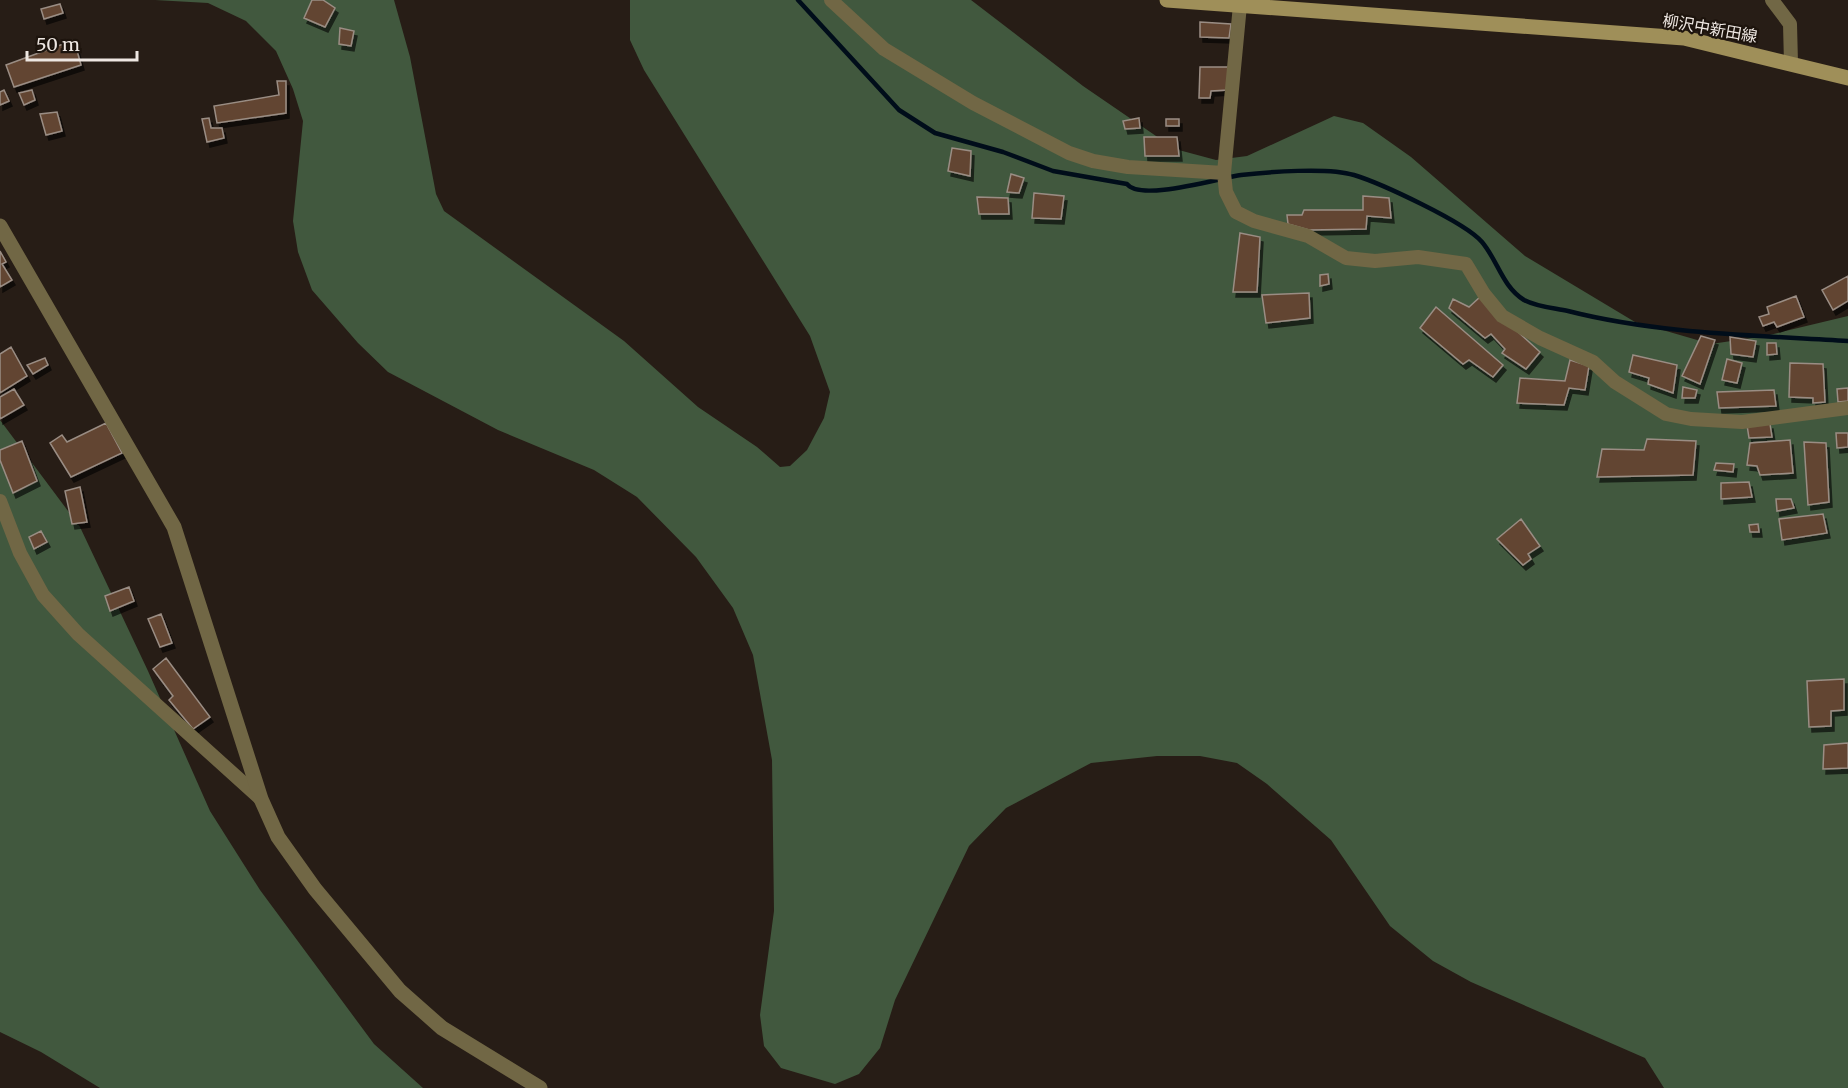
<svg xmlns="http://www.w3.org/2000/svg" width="1848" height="1088" viewBox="0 0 1848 1088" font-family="Merriweather,'Noto Sans JP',serif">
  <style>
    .forest { fill: #41583e }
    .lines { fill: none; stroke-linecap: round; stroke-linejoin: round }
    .stream { stroke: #000d1a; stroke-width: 4.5 }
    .building { fill: #624530; stroke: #9a8d84; stroke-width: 1.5; filter: url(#shadow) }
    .minor { stroke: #716745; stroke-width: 14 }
    .tertiary { stroke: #716745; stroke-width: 15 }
    .secondary { stroke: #9f8f59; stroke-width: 15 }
    .labels { text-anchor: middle; stroke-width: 4.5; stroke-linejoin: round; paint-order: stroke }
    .street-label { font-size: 16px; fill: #eee7e2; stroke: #1d140d }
  </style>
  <defs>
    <filter id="shadow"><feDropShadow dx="3" dy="5" stdDeviation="0" flood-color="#0009"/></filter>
  </defs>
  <rect width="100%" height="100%" fill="#271d16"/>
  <path class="forest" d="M 155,0 L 394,0 L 410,57 L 436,194 L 444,211 L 624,341 L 698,407 L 757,447 L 780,467 L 790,466 L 807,450 L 824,418 L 830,392 L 810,336 L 644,70 L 630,40 L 630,0 L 971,0 L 1083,86 L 1175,149 L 1216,160 L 1247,156 L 1334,116 L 1363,123 L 1411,157 L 1525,256 L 1635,322 L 1711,344 L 1765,336 L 1848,316 L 1848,1088 L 1664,1088 L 1645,1058 L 1471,982 L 1433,961 L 1390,926 L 1331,840 L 1267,784 L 1237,763 L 1200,756 L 1157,756 L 1091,763 L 1006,808 L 969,846 L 895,1000 L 880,1048 L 859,1074 L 835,1084 L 781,1068 L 764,1046 L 760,1015 L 774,911 L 772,760 L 753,655 L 733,608 L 696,557 L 637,497 L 594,470 L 498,430 L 388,372 L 358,343 L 312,290 L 298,252 L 293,221 L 303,121 L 293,89 L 276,51 L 246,21 L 208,3 Z
    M 0,420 L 80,527 L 148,671 L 210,811 L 260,890 L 374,1044 L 423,1088 L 100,1088 L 41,1052 L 0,1032 Z"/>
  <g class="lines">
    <path class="stream" d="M 798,0 L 899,110 L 935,133 L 1003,152 L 1053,171 L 1127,184 C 1140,202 1219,178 1241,175 C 1268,172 1328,167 1354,175 C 1380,183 1465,222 1482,242 C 1498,261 1502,286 1524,300 C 1537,307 1554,308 1568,311 C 1658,334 1755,335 1848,341"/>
  </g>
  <path class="building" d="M 312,0 L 323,0 L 335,8 L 325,27 L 304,18 Z
    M 60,4 L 63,13 L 44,19 L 41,9 Z
    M 1200,22 L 1231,24 L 1229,38 L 1200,37 Z
    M 340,28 L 354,31 L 351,46 L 339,44 Z
    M 74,40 L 81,65 L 14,87 L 6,65 Z
    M 1200,67 L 1230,67 L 1228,90 L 1211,91 L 1210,98 L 1199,98 Z
    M 277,81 L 286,81 L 286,113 L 217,123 L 214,106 L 279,95 Z
    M 4,90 L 9,101 L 0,105 L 0,92 Z
    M 32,90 L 35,100 L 24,105 L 19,93 Z
    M 57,112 L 62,131 L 46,135 L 40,114 Z
    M 209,118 L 211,128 L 222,128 L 224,138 L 207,142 L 202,119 Z
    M 1139,118 L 1140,128 L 1125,129 L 1123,121 Z
    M 1166,119 L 1179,119 L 1179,126 L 1166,126 Z
    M 1144,137 L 1177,137 L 1179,156 L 1145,156 Z
    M 952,148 L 971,151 L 970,176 L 948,171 Z
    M 1011,174 L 1024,178 L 1019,193 L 1007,192 Z
    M 1034,193 L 1064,196 L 1061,219 L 1032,218 Z
    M 1363,196 L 1389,198 L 1391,218 L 1367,216 L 1366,229 L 1309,230 L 1288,224 L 1287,215 L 1302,215 L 1304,210 L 1363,210 Z
    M 977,197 L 1008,198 L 1009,214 L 979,214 Z
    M 1240,233 L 1260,237 L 1257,292 L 1233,292 Z
    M 0,251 L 6,262 L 2,264 L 12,280 L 0,287 Z
    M 1328,274 L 1329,284 L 1320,286 L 1320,275 Z
    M 1848,276 L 1848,301 L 1833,310 L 1822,290 Z
    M 1309,293 L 1310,318 L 1266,323 L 1262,295 Z
    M 1796,296 L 1804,317 L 1777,327 L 1774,322 L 1763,326 L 1759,317 L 1769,314 L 1767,307 Z
    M 1480,297 L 1540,352 L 1526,369 L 1502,353 L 1505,349 L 1491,334 L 1485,338 L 1449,308 L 1453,299 L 1469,307 Z
    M 1436,307 L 1503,365 L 1493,377 L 1469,360 L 1463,364 L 1420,328 Z
    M 1701,336 L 1715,340 L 1700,384 L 1682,376 Z
    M 1730,337 L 1756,341 L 1753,357 L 1731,354 Z
    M 1767,343 L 1776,343 L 1777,354 L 1767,355 Z
    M 11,347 L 27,376 L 0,393 L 0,354 Z
    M 1633,355 L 1677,365 L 1673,393 L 1648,384 L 1649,378 L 1629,372 Z
    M 45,358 L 48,365 L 33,374 L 27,365 Z
    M 1727,359 L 1742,363 L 1737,383 L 1722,380 Z
    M 1570,360 L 1589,366 L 1585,390 L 1569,388 L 1564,405 L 1517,403 L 1520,378 L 1565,381 Z
    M 1790,363 L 1823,364 L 1825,402 L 1813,403 L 1813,398 L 1789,397 Z
    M 1683,387 L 1697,390 L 1695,398 L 1682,398 Z
    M 1848,388 L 1848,401 L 1838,402 L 1837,389 Z
    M 14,389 L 24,405 L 0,419 L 0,397 Z
    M 1774,390 L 1776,406 L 1719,408 L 1717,392 Z
    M 106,423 L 122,453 L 71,477 L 50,443 L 62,435 L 67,442 Z
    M 1770,424 L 1772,437 L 1749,438 L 1747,425 Z
    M 1836,433 L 1848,433 L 1848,447 L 1837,448 Z
    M 1647,439 L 1696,441 L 1693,475 L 1597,477 L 1602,449 L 1644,450 Z
    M 1790,440 L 1793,473 L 1760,475 L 1757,466 L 1747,465 L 1750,443 Z
    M 22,441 L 37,481 L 13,493 L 0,460 L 0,450 Z
    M 1804,442 L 1826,443 L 1829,502 L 1808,505 Z
    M 1716,463 L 1734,464 L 1733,472 L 1714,470 Z
    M 1749,482 L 1752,497 L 1721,499 L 1721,483 Z
    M 80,487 L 87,522 L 72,524 L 65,491 Z
    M 1776,499 L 1791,499 L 1794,508 L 1777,511 Z
    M 1823,514 L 1827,533 L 1782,540 L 1779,519 Z
    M 1521,519 L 1540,546 L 1528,554 L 1531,559 L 1523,565 L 1497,539 Z
    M 1758,524 L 1759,532 L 1750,532 L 1749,525 Z
    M 41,531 L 47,542 L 34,549 L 29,537 Z
    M 129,587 L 134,601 L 110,611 L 105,596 Z
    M 161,614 L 172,643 L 160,647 L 148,619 Z
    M 166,658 L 210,717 L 193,729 L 169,700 L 173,696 L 153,669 Z
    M 1844,679 L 1844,710 L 1831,711 L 1831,726 L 1809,727 L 1807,681 Z
    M 1848,743 L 1848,768 L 1823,769 L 1824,745 Z"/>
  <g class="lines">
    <path class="minor" d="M 831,0 L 884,49 L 973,103 L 1069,153 L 1093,161 L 1128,167 L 1224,173
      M 1772,0 L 1790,24 L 1791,63
      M 1240,5 L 1224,173 L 1226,192 L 1236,212 L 1254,221 L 1308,236 L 1346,258 L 1375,261 L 1418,257 L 1466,264 L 1484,294 L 1502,316 L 1540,338 L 1593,362 L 1615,382 L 1666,414 L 1691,419 L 1742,422 L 1848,408
      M 0,501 L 20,553 L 43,595 L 78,634 L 261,799"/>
    <path class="tertiary" d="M 0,226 L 174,527 L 261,799 L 278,837 L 315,889 L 400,991 L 442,1028 L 540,1088"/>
    <path class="secondary" d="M 1167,0 L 1684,38 L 1848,78"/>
  </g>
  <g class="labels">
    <g class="street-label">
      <text transform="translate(1710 28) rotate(10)" y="6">柳沢中新田線</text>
    </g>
  </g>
  <path d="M27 51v9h110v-9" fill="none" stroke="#eee7e2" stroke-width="3"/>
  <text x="36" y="51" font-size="18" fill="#eee7e2" stroke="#1d140d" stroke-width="4.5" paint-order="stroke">50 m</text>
</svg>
